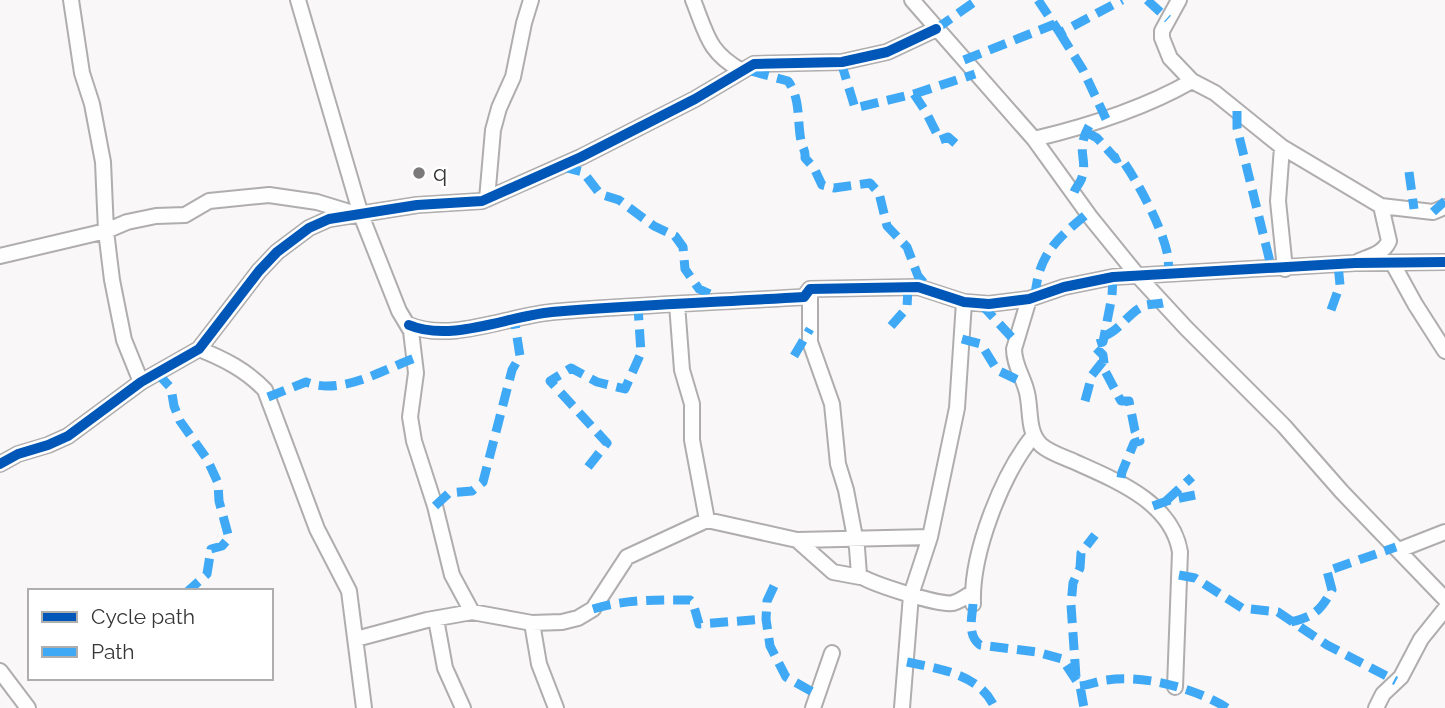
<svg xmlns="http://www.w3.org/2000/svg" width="1445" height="708" viewBox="0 0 1445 708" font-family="Raleway,sans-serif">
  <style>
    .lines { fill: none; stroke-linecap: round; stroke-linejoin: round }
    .minor-casing { stroke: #afadae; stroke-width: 18 }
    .minor { stroke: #fefefe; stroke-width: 14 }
    .quiet { stroke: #3fa9f5; stroke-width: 9; stroke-dasharray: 18 9; stroke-linecap: butt }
    .cycleway-casing { stroke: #fff; stroke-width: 15 }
    .cycleway { stroke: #0057b8; stroke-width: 10 }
    .poi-dot { fill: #7b7979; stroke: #fff; stroke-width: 2.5 }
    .labels { text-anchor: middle; stroke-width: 5; stroke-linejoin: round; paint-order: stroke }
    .poi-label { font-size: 23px; fill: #373535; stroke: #fff; text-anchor: start }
  </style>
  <rect width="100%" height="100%" fill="#faf7f8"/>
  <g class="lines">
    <defs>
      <path id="minor" d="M 71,0 L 82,73 L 92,104 L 103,162 L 106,231 L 112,280 L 124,340 L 141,382
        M 298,0 L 361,215 L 399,311 L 411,331 L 416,373 L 410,417 L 414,441 L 435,506 L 452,575 L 472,612
        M 693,0 C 707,35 708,52 742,71
        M 912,0 L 1034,139 L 1091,218 L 1138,276 L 1186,328 L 1284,426 L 1342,492 L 1445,599
        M 1179,0 L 1162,31 L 1162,38 L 1170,58 L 1192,81 L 1215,93 L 1282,147 L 1381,206 L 1433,212 L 1445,207
        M 1034,139 C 1089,126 1143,109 1192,81
        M 1282,147 L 1278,201 L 1285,269
        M 487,199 L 493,130 L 499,108 L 513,77 L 524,23 L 531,0
        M 0,256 L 106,231 L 127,222 L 156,216 L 185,215 L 209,201 L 269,195 L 317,202 L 356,214
        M 1359,261 C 1371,256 1384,253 1389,241 L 1381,206
        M 1393,264 L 1415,304 L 1445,351
        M 810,289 L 810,342 L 832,404 L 838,464 L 846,490 L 857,548 L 859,575 C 869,583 940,606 953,603 C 960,601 967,596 973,592
        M 1029,299 L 1014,349 C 1014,364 1022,375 1026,389 C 1032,407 1026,431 1041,445 C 1050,453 1064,457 1075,462 C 1115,480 1172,502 1180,552 L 1175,687
        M 677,304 L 682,370 L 692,404 L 692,440 L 707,520
        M 409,325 C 451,343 508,316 552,312 C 636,305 720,302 804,297 L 810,289 L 918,287 L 964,302 L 989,304 L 1029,299 L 1064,287 L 1113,277 L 1355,263 L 1445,262
        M 199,349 C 224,359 246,370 265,390 L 317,529 L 349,591 L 364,708
        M 0,464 L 18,454 L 48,445 L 68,436 L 141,382 L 199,349 L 259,271 L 277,252 L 309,228 L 329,219 L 417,205 L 482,201 L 581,157 L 695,99 L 754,64 L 842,62 L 887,52 L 936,29
        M 797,540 L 833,572 L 860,577
        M 1399,550 L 1445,532
        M 973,604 C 971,553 1002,474 1034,435
        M 436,619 L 445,668 L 463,708
        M 532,623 L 539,664 L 556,708
        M 356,639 L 427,620 L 472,612 L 532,623 L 562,622 L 578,618 L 593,609 L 627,557 L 707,520 L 797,540 L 930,537
        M 0,671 L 28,708
        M 813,708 L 832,653
        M 902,708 L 911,595 L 930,537 L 957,408 L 964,302
        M 1376,708 L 1383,694 L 1401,677 L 1421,639 L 1445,609"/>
    </defs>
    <use href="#minor" class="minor-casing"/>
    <use href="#minor" class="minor"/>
    <path class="quiet" d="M 1038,0 L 1060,33 L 1122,0
      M 1147,0 L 1168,19
      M 936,29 L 977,0
      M 1060,33 L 1083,70 L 1106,119
      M 964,60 L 1055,24
      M 841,62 L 855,108 L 914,94 L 926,112 L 940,140 L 948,137 L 956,144
      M 751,71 L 788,81 C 801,99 797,121 801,141 C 802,148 806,150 805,158 L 814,168 L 822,185 L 834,188 L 870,183 L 879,193 L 887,226 L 907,247 L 918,276 L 929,289
      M 914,94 L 975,74
      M 1237,111 L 1237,128 L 1272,270
      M 1086,132 L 1097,138 L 1116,159 L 1120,157 C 1136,178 1165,232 1168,258 C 1169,263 1168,269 1168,275
      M 563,167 L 583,172 L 600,194 L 619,200 L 654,226 L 675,236 L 683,247 L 685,269 L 699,289 L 717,297
      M 1409,172 L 1414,209
      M 1074,192 C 1076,187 1081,182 1082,177 C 1088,157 1075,152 1089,126
      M 1433,212 L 1445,201
      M 1113,277 L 1112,296 L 1103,342 L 1093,345 L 1103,355 L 1105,371 L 1121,401 L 1129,401 L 1135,431 L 1140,441 L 1134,443 L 1122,472 L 1120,483
      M 1035,297 C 1038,254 1057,239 1088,213
      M 981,304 L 1016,342
      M 1331,310 L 1340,285 L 1338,264
      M 891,326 L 907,308 L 908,287
      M 1104,336 C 1121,330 1129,311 1146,305 C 1151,304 1158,304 1163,303
      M 962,339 L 981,344 L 997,370 L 1024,383
      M 794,356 L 810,329
      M 157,373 L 171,388 L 174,406 L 180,421 L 207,459 L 218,483 L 219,501 L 229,538 L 222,546 L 211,549 L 207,574 L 188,591
      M 268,397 L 306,382 C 341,396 382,370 415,358
      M 1085,401 L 1092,375 L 1104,360
      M 588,467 L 607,443 L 550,381 L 571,368 L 597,382 L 625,389 L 641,353 L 638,307
      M 1166,501 L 1192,477
      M 435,506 L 449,493 L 472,491 L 483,482 L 512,370 L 520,356 L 514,318
      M 1153,506 L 1170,500 L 1195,495
      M 1179,575 L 1195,578 L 1242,608 L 1278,612 L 1327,645 L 1396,681
      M 774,586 L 767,601 L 766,619 L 770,646 L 786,677 L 818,695
      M 973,604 C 972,618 967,635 980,645 L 1037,652 L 1062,659 L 1080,686 L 1084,708
      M 593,609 C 626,599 657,600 690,600 L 693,603 L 699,624 L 766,619
      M 1291,622 C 1315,616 1320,611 1332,590 L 1327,571 L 1396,547
      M 907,662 C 940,669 980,674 995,708
      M 1076,677 L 1071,605 L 1073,583 L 1080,568 L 1081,553 L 1095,535
      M 1080,686 C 1089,685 1098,681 1107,680 C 1143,674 1197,689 1227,708"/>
    <defs>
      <path id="cycleway" d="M 409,325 C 451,343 508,316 552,312 C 636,305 720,302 804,297 L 810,289 L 918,287 L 964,302 L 989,304 L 1029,299 L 1064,287 L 1113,277 L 1355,263 L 1445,262
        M 0,464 L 18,454 L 48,445 L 68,436 L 141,382 L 199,349 L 259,271 L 277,252 L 309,228 L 329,219 L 417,205 L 482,201 L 581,157 L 695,99 L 754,64 L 842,62 L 887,52 L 936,29"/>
    </defs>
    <use href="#cycleway" class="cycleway-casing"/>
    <use href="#cycleway" class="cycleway"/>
  </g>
  <circle class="poi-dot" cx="419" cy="173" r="7"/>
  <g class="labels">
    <g class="poi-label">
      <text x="433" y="181">q</text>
    </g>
  </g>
  <rect x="28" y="589" width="245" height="91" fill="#ffffff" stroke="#afaeae" stroke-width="2"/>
  <rect x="42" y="612" width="35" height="10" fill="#0057b8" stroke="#afaeae" stroke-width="2"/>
  <text x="91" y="624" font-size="21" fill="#373535">Cycle path</text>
  <rect x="42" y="647" width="35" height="10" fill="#3fa9f5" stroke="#afaeae" stroke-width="2"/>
  <text x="91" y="659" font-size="21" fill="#373535">Path</text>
</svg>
